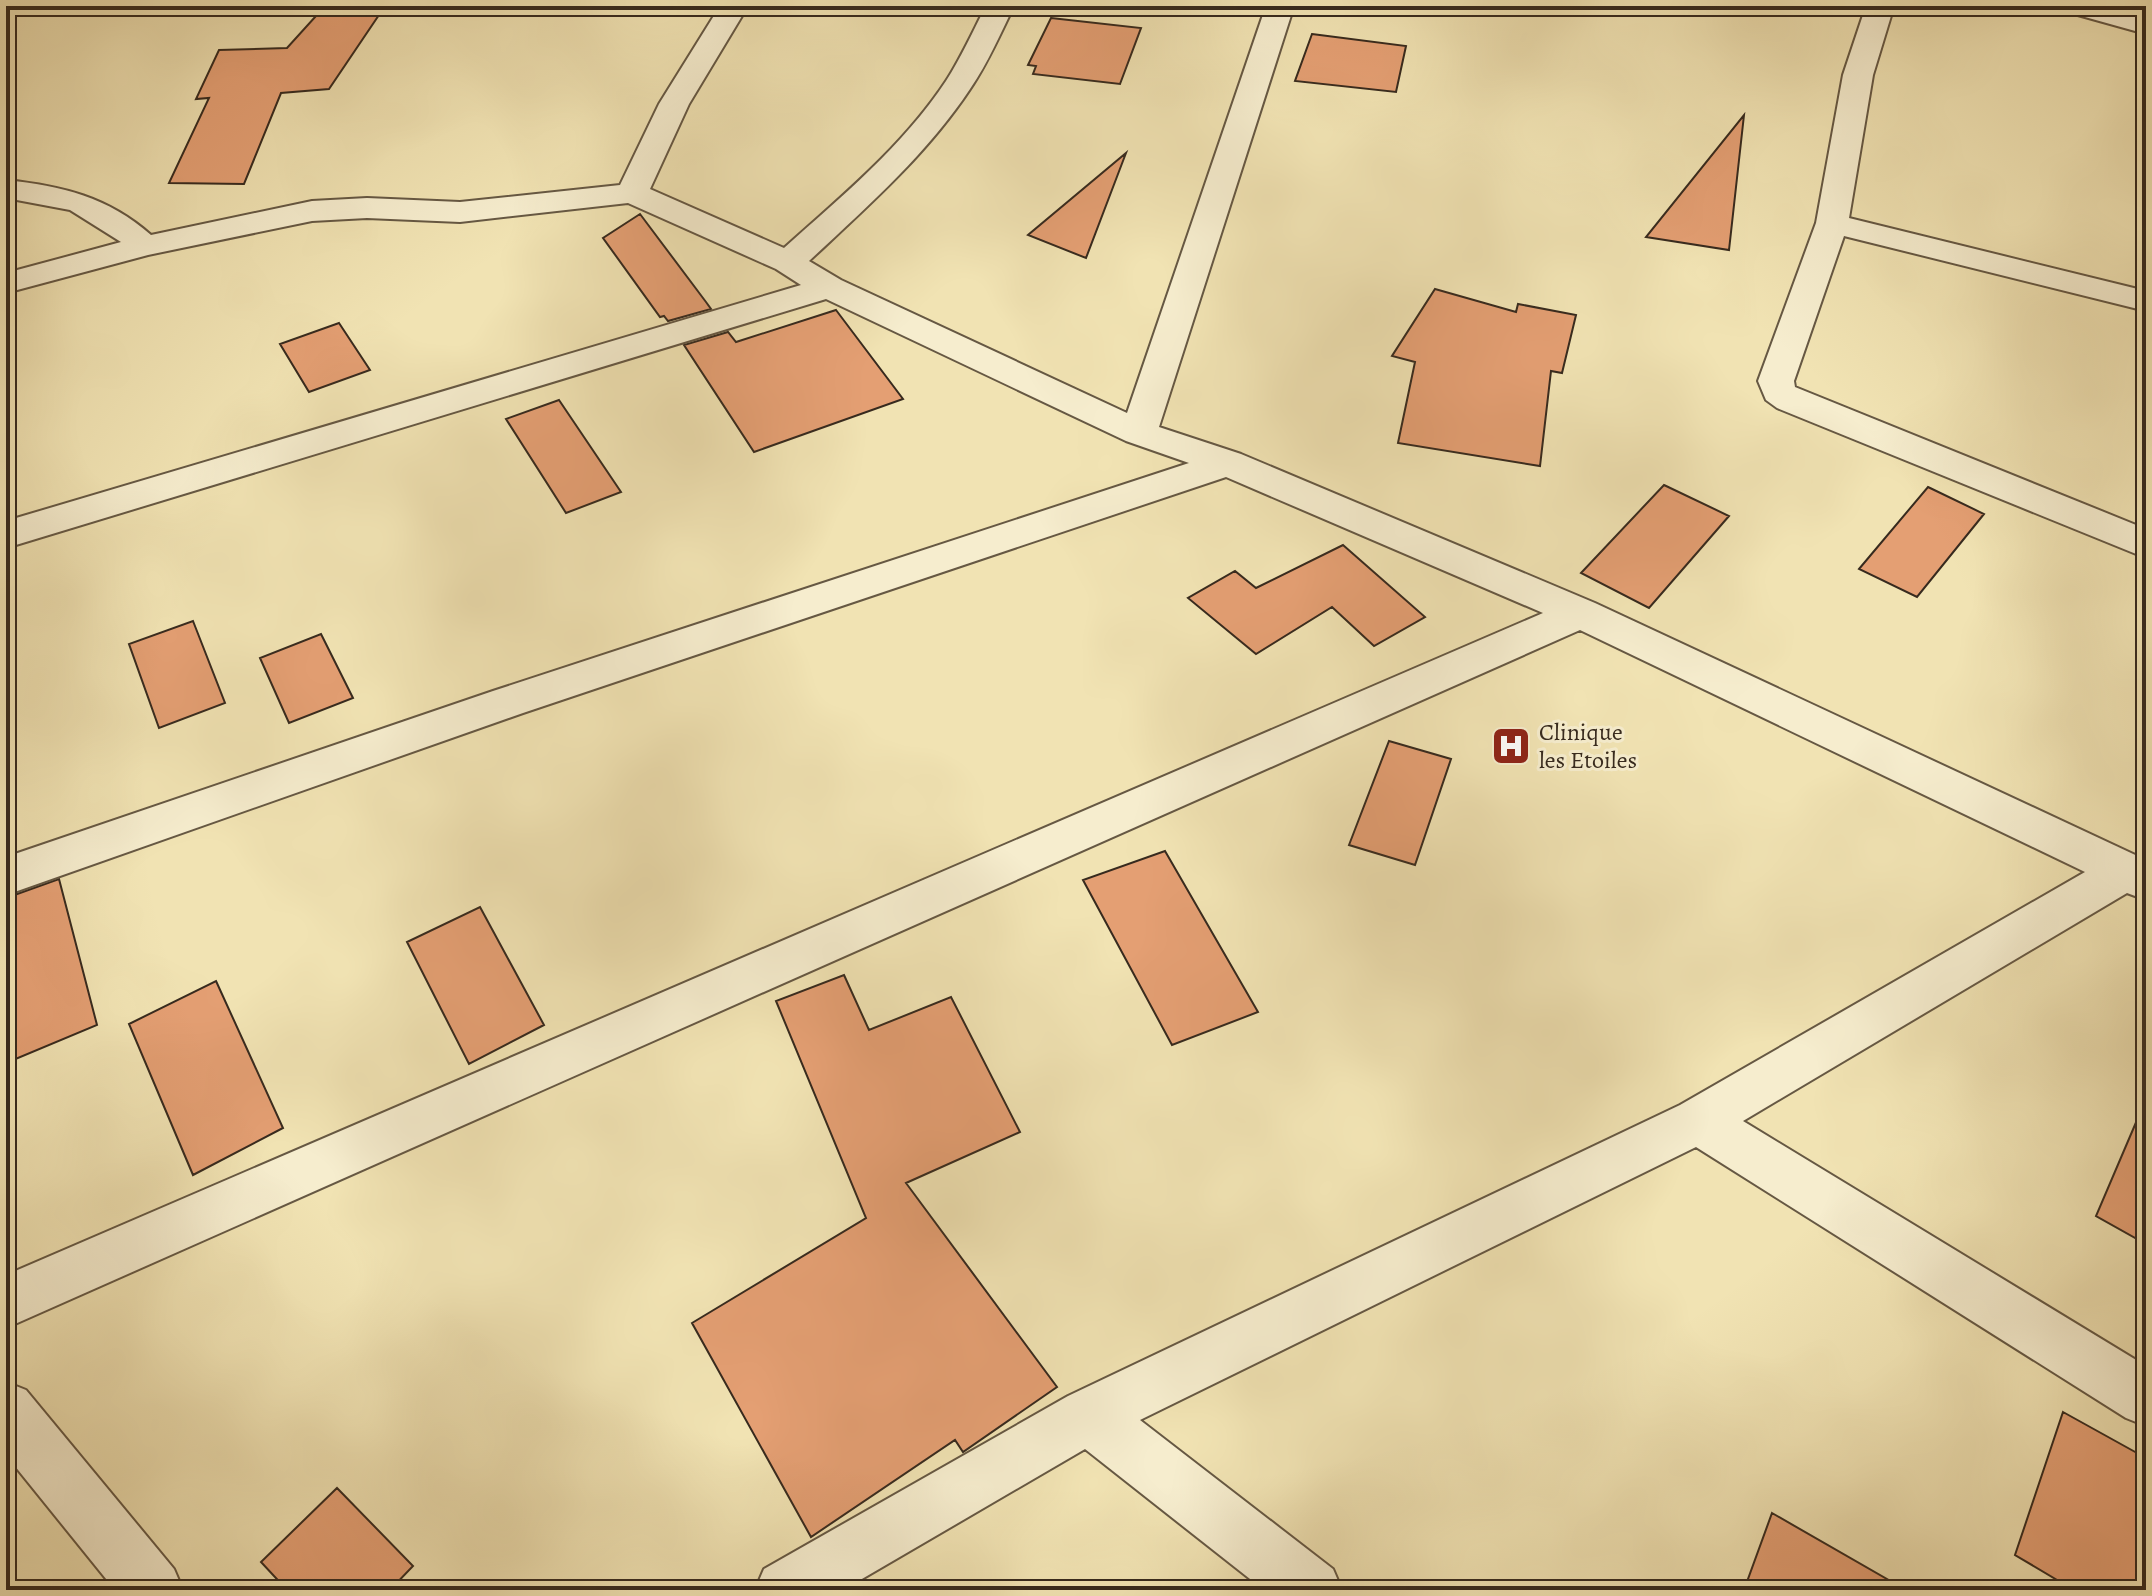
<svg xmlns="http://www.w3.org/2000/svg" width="2152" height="1596" viewBox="0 0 2152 1596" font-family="Alegreya,serif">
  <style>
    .building { fill: #e49f73; stroke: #372a1e; stroke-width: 2 }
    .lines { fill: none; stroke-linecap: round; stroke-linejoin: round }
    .minor-casing { stroke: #665843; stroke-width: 4 }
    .minor { fill: #f6edce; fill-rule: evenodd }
    .labels { text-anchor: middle; stroke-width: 6; stroke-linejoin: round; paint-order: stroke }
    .poi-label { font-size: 24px; fill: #372a1e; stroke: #f6edce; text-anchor: start }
  </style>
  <rect width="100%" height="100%" fill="#f1e3b3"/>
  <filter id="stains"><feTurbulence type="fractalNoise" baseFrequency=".0025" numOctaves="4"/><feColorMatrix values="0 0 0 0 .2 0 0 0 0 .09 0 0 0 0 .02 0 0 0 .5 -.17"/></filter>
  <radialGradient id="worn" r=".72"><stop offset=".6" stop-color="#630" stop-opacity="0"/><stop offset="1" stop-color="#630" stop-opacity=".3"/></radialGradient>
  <path class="building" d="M 325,6 L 385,6 L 329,89 L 281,93 L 244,184 L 169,183 L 209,98 L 196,99 L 219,50 L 287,48 Z
    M 1051,18 L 1141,28 L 1120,84 L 1033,74 L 1036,66 L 1028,65 Z
    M 1312,34 L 1406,46 L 1396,92 L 1295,81 Z
    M 1744,115 L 1729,250 L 1646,237 Z
    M 1126,153 L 1086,258 L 1028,235 Z
    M 640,214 L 706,302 L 711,309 L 668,321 L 664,316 L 660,317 L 603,238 Z
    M 1435,289 L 1516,312 L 1518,304 L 1576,315 L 1562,373 L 1551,371 L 1540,466 L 1398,443 L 1415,362 L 1392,356 Z
    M 836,310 L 903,399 L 754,452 L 684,345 L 728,332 L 736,342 Z
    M 339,323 L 370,370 L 309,392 L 280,344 Z
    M 559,400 L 621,492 L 566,513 L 506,419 Z
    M 1664,485 L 1729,516 L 1649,608 L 1581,573 Z
    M 1928,487 L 1984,514 L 1917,597 L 1859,569 Z
    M 1343,545 L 1425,617 L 1374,646 L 1332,607 L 1256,654 L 1188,598 L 1235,571 L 1256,588 Z
    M 193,621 L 225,703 L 159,728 L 129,644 Z
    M 321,634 L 353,698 L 289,723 L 260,658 Z
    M 1389,741 L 1451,759 L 1415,865 L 1349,845 Z
    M 1165,851 L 1258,1012 L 1172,1045 L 1083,880 Z
    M 59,879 L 97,1025 L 6,1063 L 6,898 Z
    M 480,907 L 544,1025 L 469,1064 L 407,942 Z
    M 844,975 L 869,1030 L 951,997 L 1020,1132 L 906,1183 L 1057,1387 L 963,1452 L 955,1440 L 811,1537 L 692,1323 L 866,1218 L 776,1001 Z
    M 216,981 L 283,1128 L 193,1175 L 129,1024 Z
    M 2146,1099 L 2146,1244 L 2096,1216 Z
    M 2063,1412 L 2146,1458 L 2146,1567 L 2139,1590 L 2074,1590 L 2015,1555 Z
    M 337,1488 L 413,1566 L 390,1590 L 287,1590 L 261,1562 Z
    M 1772,1513 L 1906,1590 L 1744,1590 Z"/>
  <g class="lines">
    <defs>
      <path id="minor" d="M 720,6 L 748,6 L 689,104 L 650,189 L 784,248 C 841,197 903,146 946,81 C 961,58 973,31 986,6 L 1014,6 C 1000,34 988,63 970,89 C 927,154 867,207 809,261 L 841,280 L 1127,413 L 1266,6 L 1294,6 L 1159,427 L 1241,454 L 1595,603 L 2146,860 L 2146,900 L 2127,893 L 1743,1121 L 2146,1366 L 2146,1426 L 2126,1418 L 1696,1147 L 1140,1420 L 1333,1569 L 1342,1590 L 1264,1590 L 1085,1449 L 843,1590 L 755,1590 L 764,1569 L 1068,1396 L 1680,1105 L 2085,872 L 1580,630 L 6,1328 L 6,1275 L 1543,613 L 1226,477 L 523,713 L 6,895 L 6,857 L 493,691 L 1189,463 L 1126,441 L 826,299 L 6,548 L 6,521 L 801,285 L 776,269 L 628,203 L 460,222 L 367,218 L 312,221 L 148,255 L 6,293 L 6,273 L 121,242 L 70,210 L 6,198 L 6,180 C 62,186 108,197 151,235 L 312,201 L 367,198 L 460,202 L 620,185 L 659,104 Z
        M 1866,6 L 1894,6 L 1873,75 L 1849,218 L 2146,291 L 2146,311 L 1844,236 L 1794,381 L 1795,387 L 2146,529 L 2146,558 L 1777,408 L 1766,400 L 1758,381 L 1816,223 L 1843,75 Z
        M 2063,6 L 2107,6 L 2146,17 L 2146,34 L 2067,12 Z
        M 6,1382 L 26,1390 L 174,1569 L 183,1590 L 115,1590 L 6,1455 Z"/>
    </defs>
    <use href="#minor" class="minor-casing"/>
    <use href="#minor" class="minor"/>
  </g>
  <defs>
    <symbol id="hospital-square" viewBox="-11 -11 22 22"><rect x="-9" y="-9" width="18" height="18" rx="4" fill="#8f2418" stroke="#f6edce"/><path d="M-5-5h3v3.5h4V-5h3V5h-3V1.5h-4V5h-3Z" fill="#fff"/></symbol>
  </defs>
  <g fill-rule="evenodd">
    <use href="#hospital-square" x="1489" y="724" width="44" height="44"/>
  </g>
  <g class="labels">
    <g class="poi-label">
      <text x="1539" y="740">Clinique<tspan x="1539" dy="28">les Etoiles</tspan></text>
    </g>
  </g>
  <rect width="2152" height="1596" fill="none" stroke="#f1e3b3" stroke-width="32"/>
  <rect x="8" y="8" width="2136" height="1580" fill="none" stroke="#372a1e" stroke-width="4"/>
  <rect x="16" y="16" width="2120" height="1564" fill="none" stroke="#372a1e" stroke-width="2"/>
  <rect width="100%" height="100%" filter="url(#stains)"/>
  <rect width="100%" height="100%" fill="url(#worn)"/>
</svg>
